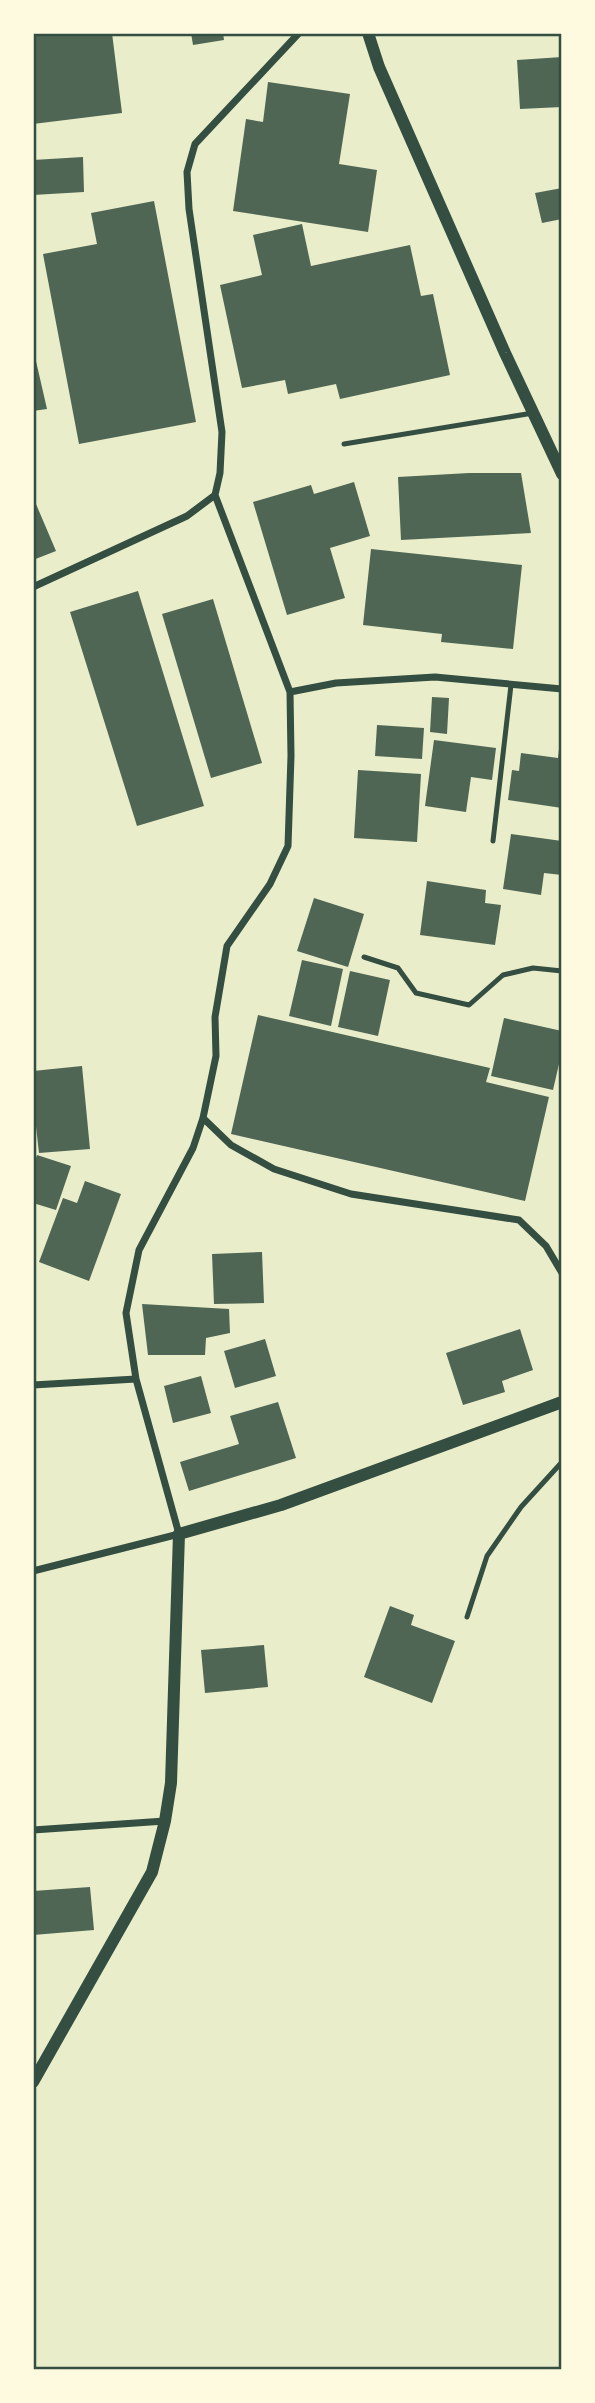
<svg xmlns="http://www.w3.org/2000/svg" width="595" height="2403" viewBox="0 0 595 2403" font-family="Signika,sans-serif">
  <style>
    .building { fill: #4f6655 }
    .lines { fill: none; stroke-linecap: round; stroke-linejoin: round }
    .service { stroke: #344e41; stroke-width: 5 }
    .minor { stroke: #344e41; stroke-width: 7 }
    .tertiary { stroke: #344e41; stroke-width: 12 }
    .neatline { fill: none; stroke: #344e41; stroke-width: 2.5 }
  </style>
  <rect width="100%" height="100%" fill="#e9edc9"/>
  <path class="building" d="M 33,33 L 112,33 L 122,113 L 33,124 Z
    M 191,33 L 223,33 L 224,40 L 193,45 Z
    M 562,57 L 562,107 L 520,109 L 517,60 Z
    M 268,82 L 350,94 L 339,164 L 377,170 L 368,232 L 233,211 L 246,119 L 263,122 Z
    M 83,157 L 84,192 L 33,195 L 33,160 Z
    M 562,188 L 562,219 L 542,223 L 535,193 Z
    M 154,201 L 196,422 L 79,444 L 43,254 L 97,244 L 91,213 Z
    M 302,224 L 311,266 L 410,245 L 421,296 L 433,294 L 450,375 L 340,399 L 336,384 L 288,394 L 285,380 L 242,388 L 220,285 L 262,275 L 253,235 Z
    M 33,348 L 47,409 L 33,411 Z
    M 469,473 L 521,473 L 531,533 L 401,540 L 398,477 Z
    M 354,482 L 370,536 L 330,548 L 345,598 L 287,615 L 253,502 L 311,485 L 314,494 Z
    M 33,497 L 56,551 L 33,560 Z
    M 371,549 L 522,565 L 513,649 L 441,642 L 442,634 L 363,625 Z
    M 138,591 L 204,806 L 137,826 L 70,612 Z
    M 213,599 L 262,763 L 211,778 L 162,614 Z
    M 432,697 L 449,698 L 447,734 L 430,732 Z
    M 377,725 L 424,728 L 422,759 L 375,756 Z
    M 434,740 L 496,748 L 492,780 L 471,777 L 466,812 L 425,806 Z
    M 560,740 L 562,808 L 508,800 L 512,770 L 519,771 L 521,753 L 558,758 Z
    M 358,770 L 421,774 L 417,842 L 354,838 Z
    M 511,834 L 562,841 L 562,875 L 544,873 L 541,895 L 503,889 Z
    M 427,881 L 486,890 L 485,903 L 501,905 L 495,945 L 420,935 Z
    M 314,898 L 364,914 L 348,967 L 297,951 Z
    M 302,960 L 343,969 L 331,1026 L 289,1016 Z
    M 350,971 L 390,980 L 378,1036 L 338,1027 Z
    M 258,1015 L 490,1068 L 486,1082 L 549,1097 L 525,1201 L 231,1134 Z
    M 504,1018 L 562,1031 L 562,1051 L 553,1090 L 491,1076 Z
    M 82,1066 L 90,1149 L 39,1153 L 33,1100 L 33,1071 Z
    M 37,1155 L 71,1166 L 56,1210 L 33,1203 L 33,1166 Z
    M 85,1181 L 121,1194 L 89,1281 L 39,1262 L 63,1198 L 77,1203 Z
    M 262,1252 L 264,1303 L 214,1304 L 212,1254 Z
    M 142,1304 L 229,1309 L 230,1333 L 206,1338 L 205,1355 L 148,1355 Z
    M 520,1329 L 533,1370 L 502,1381 L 505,1392 L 463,1405 L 446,1353 Z
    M 265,1339 L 276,1376 L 235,1388 L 224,1351 Z
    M 201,1376 L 211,1413 L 173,1423 L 164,1386 Z
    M 278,1402 L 296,1458 L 189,1491 L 180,1462 L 239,1444 L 230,1416 Z
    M 390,1606 L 414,1615 L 411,1625 L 455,1641 L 432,1703 L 364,1677 Z
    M 264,1645 L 268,1687 L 205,1693 L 201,1650 Z
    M 90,1887 L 94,1930 L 33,1935 L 33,1891 Z"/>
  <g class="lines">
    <path class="service" d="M 344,444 L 533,413
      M 493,841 L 511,685
      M 364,957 L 398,968 L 416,993 L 469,1005 L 503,975 L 533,968 L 562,971
      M 467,1617 L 487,1556 L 521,1507 L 562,1462"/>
    <path class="minor" d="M 33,587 L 187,516 L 215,495
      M 290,692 L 336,683 L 435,677 L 562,689
      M 203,1118 L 231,1145 L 274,1169 L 351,1194 L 519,1220 L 546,1246 L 562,1273
      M 33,1385 L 136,1379
      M 33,1571 L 179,1534 L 136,1379 L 126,1313 L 139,1250 L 193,1148 L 203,1118 L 216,1056 L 215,1017 L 227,946 L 270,884 L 288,846 L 291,756 L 290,692 L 215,495 L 220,473 L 222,432 L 189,209 L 187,172 L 195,144 L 299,33
      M 33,1830 L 165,1821"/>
    <path class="tertiary" d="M 368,33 L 379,67 L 505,353 L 562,474
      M 33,2082 L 152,1872 L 165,1821 L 171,1783 L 179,1534 L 281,1505 L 562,1402"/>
  </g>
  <rect width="595" height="2403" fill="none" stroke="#fefae0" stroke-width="70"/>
  <rect x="35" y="35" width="525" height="2333" class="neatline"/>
</svg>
